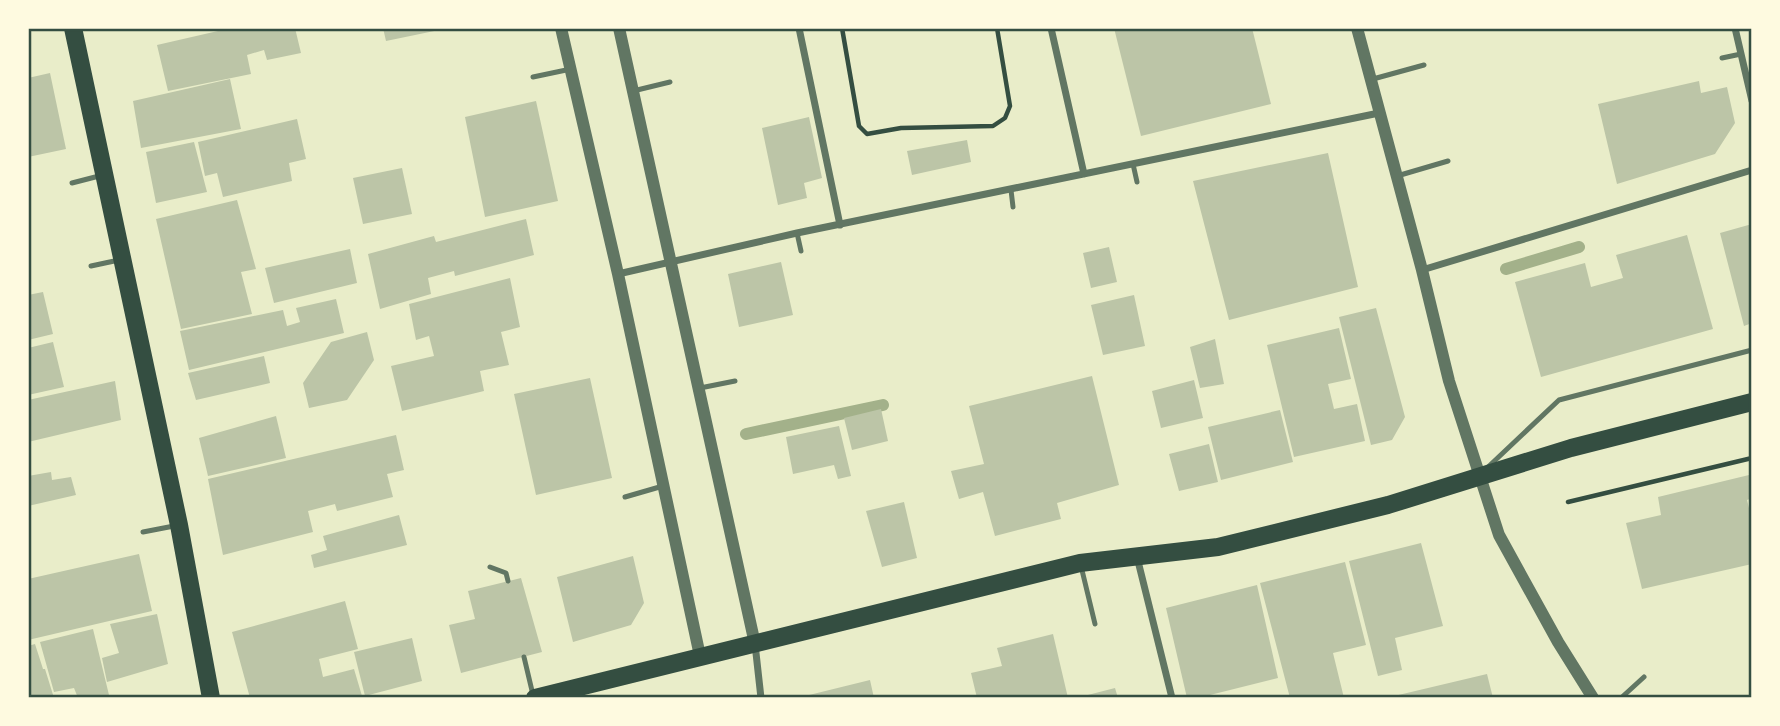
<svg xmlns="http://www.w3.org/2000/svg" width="1780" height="726" viewBox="0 0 1780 726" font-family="'Roboto Condensed',sans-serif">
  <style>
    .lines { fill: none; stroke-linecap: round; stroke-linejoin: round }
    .stream { stroke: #a3b18a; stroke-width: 12 }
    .building { fill: #bcc5a7 }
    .path { stroke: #344e41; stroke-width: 4.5 }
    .service { stroke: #617663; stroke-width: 5 }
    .minor { stroke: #617663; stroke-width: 7 }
    .tertiary { stroke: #617663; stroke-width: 12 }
    .primary { stroke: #344e41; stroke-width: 18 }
    .neatline { fill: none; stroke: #344e41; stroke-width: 2.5 }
  </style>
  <rect width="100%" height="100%" fill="#e9edc9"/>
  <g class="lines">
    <path class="stream" d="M 1506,269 L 1579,247
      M 746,434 L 883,405"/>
  </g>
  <path class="building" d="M 231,28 L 295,28 L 301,53 L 267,60 L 264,50 L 247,55 L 251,74 L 168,91 L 157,45 Z
    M 383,28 L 444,28 L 444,29 L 386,41 Z
    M 1114,28 L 1252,28 L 1271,104 L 1141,136 Z
    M 50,73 L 66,149 L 28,157 L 28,78 Z
    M 230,79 L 241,129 L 141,148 L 133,101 Z
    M 1699,81 L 1701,93 L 1727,87 L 1735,123 L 1715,154 L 1617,184 L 1598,104 Z
    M 536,101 L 558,201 L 485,217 L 465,117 Z
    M 809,117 L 822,178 L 804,183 L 807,198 L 778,205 L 762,128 Z
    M 297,119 L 306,159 L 289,163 L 292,181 L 223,197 L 217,173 L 205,176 L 198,142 Z
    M 967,140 L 971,162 L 912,175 L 907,151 Z
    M 194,142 L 207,192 L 156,203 L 146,152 Z
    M 1328,153 L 1358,287 L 1229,320 L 1193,181 Z
    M 402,168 L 412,214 L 363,224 L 353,178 Z
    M 237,200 L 256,269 L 241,272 L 252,314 L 181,329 L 156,219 Z
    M 526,219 L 534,255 L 455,276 L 454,271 L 428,278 L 431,294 L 380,309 L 368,254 L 434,236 L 436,242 Z
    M 1752,224 L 1752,323 L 1744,326 L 1720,233 Z
    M 1687,235 L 1713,329 L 1541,377 L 1515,282 L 1585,263 L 1591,287 L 1623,278 L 1616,255 Z
    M 1109,247 L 1117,282 L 1091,288 L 1083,253 Z
    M 350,249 L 357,283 L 274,303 L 265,268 Z
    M 781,262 L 793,315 L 739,327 L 728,274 Z
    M 510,278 L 520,327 L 501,332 L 509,365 L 480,371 L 484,391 L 402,411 L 391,366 L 434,356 L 429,336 L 416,340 L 409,304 Z
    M 43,292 L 53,334 L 28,340 L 28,295 Z
    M 1134,295 L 1145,346 L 1103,355 L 1091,305 Z
    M 336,299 L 344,333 L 189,370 L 180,331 L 283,310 L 287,326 L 300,322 L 296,308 Z
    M 1376,308 L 1405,417 L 1392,440 L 1371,445 L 1339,317 Z
    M 1339,328 L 1351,379 L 1328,384 L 1334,409 L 1357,404 L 1365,441 L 1294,457 L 1267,345 Z
    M 367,332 L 374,360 L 347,400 L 309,408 L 303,383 L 331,342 Z
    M 1215,339 L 1224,384 L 1200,388 L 1190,347 Z
    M 53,342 L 64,387 L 28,395 L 28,348 Z
    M 264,356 L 270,383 L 196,400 L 188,373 Z
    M 1092,376 L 1119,485 L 1057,503 L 1061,519 L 995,536 L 983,492 L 959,499 L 951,471 L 984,464 L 969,406 Z
    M 590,378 L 612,478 L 536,495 L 514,394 Z
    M 1194,380 L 1203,418 L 1161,428 L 1152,391 Z
    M 115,381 L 121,420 L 28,442 L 28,400 Z
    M 881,409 L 888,441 L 852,450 L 844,418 Z
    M 1280,410 L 1293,462 L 1221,480 L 1208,427 Z
    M 276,416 L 286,458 L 208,476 L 199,438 Z
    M 839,426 L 851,476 L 838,479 L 834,465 L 793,474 L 786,437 Z
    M 396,435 L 404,470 L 387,474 L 393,497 L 337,511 L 335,504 L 308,511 L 313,532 L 223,555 L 208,479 Z
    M 1209,444 L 1218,482 L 1179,491 L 1169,454 Z
    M 51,472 L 52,480 L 71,477 L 76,495 L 28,506 L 28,476 Z
    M 1749,475 L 1752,498 L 1747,500 L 1752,520 L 1752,564 L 1642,589 L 1626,523 L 1661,515 L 1658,497 Z
    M 904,502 L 917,558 L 882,567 L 866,511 Z
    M 399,515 L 407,545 L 314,568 L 311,555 L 327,550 L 323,536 Z
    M 1421,543 L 1443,626 L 1395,638 L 1402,670 L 1378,676 L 1349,561 Z
    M 139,554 L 152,611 L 28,640 L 28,579 Z
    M 633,556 L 644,603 L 631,625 L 573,642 L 557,577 Z
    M 1345,562 L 1366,645 L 1333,653 L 1344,698 L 1290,698 L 1260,583 Z
    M 521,578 L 542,652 L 461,673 L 449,625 L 475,619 L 468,591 Z
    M 1257,585 L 1278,678 L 1198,698 L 1187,698 L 1166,608 Z
    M 345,601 L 358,649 L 319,659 L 323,677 L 354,669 L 362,696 L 250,698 L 232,632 Z
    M 157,614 L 168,664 L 107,682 L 102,658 L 119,653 L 110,624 Z
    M 93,629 L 109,695 L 99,698 L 78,698 L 74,688 L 54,692 L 40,642 Z
    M 1053,634 L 1068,698 L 977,698 L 971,673 L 1002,666 L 997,648 Z
    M 412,638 L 422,681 L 365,696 L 354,652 Z
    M 35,644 L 43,669 L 45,669 L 54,698 L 28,698 L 28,646 Z
    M 1487,674 L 1493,698 L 1390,698 L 1390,697 Z
    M 870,680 L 874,698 L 801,698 L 801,697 Z
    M 1115,688 L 1118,698 L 1080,698 L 1080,697 Z"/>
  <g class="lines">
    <path class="path" d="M 842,28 L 859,126 L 867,134 L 901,128 L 993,126 L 1005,118 L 1010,106 L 997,28
      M 1568,502 L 1752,458"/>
    <path class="service" d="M 1722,58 L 1741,54
      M 533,77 L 571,69
      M 1373,79 L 1424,65
      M 633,91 L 670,82
      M 1133,164 L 1137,182
      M 1397,176 L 1448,161
      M 72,183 L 103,175
      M 1011,190 L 1013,207
      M 797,233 L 801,251
      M 91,266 L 119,260
      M 700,388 L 735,381
      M 1487,468 L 1559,400 L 1752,350
      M 625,497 L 663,486
      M 143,532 L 174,526
      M 1081,566 L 1095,624
      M 490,567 L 506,573 L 508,581
      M 524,657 L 533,695
      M 1621,698 L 1644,677"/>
    <path class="minor" d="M 799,28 L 840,225
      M 1051,28 L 1084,174
      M 1735,28 L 1752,101
      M 1422,270 L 1752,170
      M 618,274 L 797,233 L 1379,113
      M 1137,557 L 1172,698
      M 755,644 L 761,698"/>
    <path class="tertiary" d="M 561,28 L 618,274 L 700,656
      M 619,28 L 755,644
      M 1357,28 L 1422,270 L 1449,381 L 1499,535 L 1558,642 L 1593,698"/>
    <path class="primary" d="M 73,28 L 179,525 L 211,698
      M 535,698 L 1080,563 L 1218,547 L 1388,505 L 1571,448 L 1752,402"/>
  </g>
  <rect width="1780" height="726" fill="none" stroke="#fefae0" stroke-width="60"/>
  <rect x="30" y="30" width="1720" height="666" class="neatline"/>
</svg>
